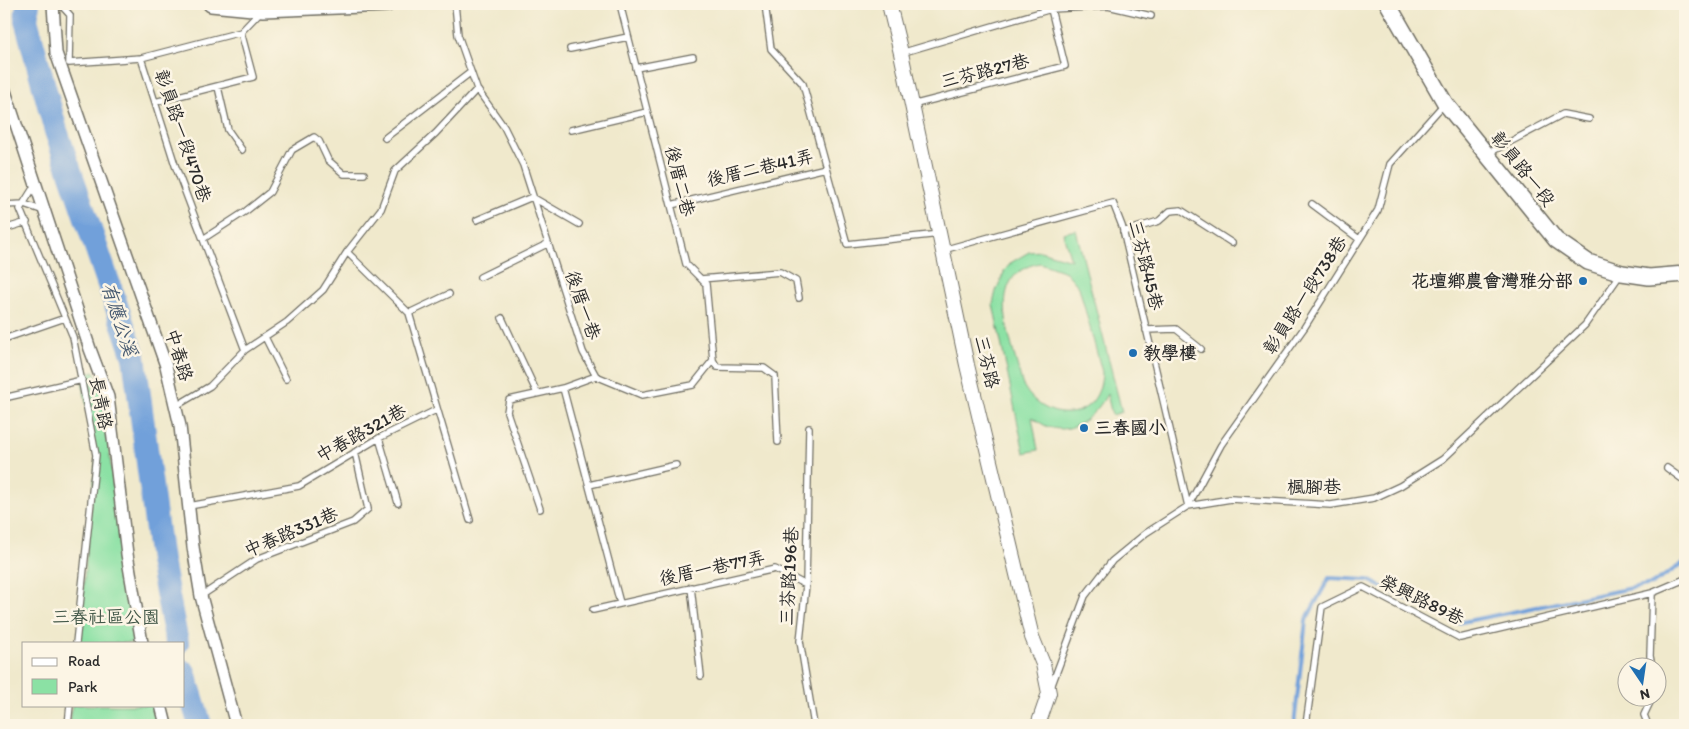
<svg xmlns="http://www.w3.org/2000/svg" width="1689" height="729" viewBox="0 0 1689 729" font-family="Itim,'LXGW WenKai TC',sans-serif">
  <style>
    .green { fill: #8be1a4; stroke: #5b8668; fill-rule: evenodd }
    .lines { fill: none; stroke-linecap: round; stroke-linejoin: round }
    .stream { stroke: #71a0da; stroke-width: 4 }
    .river { stroke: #71a0da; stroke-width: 24 }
    .service-casing { stroke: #706e63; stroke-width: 8 }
    .minor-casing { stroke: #706e63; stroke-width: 14 }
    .tertiary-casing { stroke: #706e63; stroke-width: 16 }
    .secondary-casing { stroke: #706e63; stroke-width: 18 }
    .service { stroke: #fff; stroke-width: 5.5 }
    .minor { stroke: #fff; stroke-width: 11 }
    .tertiary { stroke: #fff; stroke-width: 14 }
    .secondary { stroke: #fff; stroke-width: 15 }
    .poi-dot { fill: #1f6fb2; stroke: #fcf5e5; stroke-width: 2 }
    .labels { text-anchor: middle; stroke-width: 5; stroke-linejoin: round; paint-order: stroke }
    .street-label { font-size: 18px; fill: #2b2b2b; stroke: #fcf5e5 }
    .poi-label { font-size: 18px; font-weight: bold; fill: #2b2b2b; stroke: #fcf5e5; text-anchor: start }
    .park-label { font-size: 18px; fill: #435849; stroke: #fcf5e5 }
    .water-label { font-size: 19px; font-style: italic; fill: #475a71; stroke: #fcf5e5 }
  </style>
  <rect width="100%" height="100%" fill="#fcf5e5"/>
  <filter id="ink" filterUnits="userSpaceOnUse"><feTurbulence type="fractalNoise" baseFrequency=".02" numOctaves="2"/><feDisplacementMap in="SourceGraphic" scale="10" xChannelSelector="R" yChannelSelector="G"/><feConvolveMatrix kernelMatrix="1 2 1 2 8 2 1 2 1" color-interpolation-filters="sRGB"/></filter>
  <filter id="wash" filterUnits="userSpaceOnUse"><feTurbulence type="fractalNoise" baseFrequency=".0096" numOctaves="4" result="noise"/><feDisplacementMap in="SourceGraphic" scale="20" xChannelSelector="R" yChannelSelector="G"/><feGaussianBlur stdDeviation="1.12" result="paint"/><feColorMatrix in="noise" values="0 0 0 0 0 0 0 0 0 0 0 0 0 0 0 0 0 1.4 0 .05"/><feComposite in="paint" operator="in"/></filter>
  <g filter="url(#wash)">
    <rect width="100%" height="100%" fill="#f0e9cc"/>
    <path class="green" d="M 1076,230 L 1122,412 L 1112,415 L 1107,394 C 1098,412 1076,434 1053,428 C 1045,427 1038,421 1032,417 L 1038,450 L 1024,453 L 993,304 L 996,291 L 1005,270 L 1012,262 L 1029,252 L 1040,251 L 1071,260 L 1063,233 ZM 1040,263 L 1066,272 L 1079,287 L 1102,372 C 1101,425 1042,425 1022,383 C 1013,344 981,274 1040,263 Z
      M 94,371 L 103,398 L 122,559 L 137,643 L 78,643 L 96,457 L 81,376 Z
      M 72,705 L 157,705 L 163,725 L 70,725 Z"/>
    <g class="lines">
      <path class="stream" d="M 1294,725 L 1306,620 L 1329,578 L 1368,580 L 1457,623 L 1652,584 L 1685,562"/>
      <path class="river" d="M 28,4 L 26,20 L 56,131 L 134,357 L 161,561 L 177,643
        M 184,672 L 200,725"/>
    </g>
  </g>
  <g filter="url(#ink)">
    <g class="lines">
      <defs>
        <path id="service" d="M 60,4 L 70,15 L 69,63 L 141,58 L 241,32 L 261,11
          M 455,4 L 458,35 L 471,72 L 477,89 L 504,127 L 523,165 L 583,352 L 596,376 L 563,388 L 620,603
          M 620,4 L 686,264 L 706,284 L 713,360 L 717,367 L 764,368 L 775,376 L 778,442
          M 765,4 L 771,49 L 803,84 L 847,244 L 940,234
          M 570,49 L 628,37
          M 901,53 L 1051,9 L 1108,6 L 1151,16
          M 141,58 L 175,165 L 245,350
          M 636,68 L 693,57
          M 218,87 L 228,130 L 242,150
          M 155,102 L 253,77 L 241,32
          M 912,105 L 1065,66 L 1051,9 L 1046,4
          M 571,130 L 647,112
          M 385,138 L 471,72
          M 1487,154 L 1563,114 L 1589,119
          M 35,185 L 20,209 L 73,337 L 96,455 L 76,643
          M 1312,204 L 1359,239
          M 4,205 L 24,204 L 44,211
          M 671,205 L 826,168
          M 477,220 L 532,197 L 579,224
          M 4,229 L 27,222
          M 1123,232 L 1159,221 L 1170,211 L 1181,210 L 1232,243
          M 203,239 L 246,211 L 270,192 L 292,150 L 314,137 L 319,141 L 328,160 L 344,174 L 364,174
          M 943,250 L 1113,203 L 1122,226 L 1188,506
          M 347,252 L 409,313 L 470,520
          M 480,277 L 547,244
          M 701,279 L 780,272 L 796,281 L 799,298
          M 409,313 L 449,294
          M 502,318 L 537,393
          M 1146,330 L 1176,329 L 1201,349
          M 265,337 L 286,379
          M 4,339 L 65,318
          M 596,376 L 642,395 L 693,385 L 713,360
          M 4,400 L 8,397 L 82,380
          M 176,406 L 210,386 L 245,350 L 287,322 L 323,290 L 347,252 L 381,209 L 395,171 L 436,133 L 477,89
          M 809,428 L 806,585 L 800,641 L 814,725
          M 379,438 L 398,503
          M 1667,468 L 1685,481
          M 589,485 L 676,465
          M 189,506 L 299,486 L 379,438 L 436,410
          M 1188,506 L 1221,445 L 1304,328 L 1378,210 L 1390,164 L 1444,104
          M 540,509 L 507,412 L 509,400 L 563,388
          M 691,587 L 701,676
          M 201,596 L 257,559 L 353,522 L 368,509 L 355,452
          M 593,610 L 775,569 L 806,585
          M 1652,666 L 1650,656 L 1652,593
          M 1051,687 L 1085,596 L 1112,561 L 1146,533 L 1188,506 L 1231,499 L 1331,505 L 1374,498 L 1400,486 L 1443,459 L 1585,325 L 1620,275
          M 68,725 L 70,705
          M 1306,725 L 1322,607 L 1363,587 L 1460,638 L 1652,593 L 1685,579
          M 1648,725 L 1644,715 L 1653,696"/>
        <path id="minor" d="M 53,4 L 56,53 L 166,366 L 180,426 L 193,547 L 201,596 L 236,725
          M 4,88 L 90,349 L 108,397 L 127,554 L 142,643
          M 161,705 L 166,725"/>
        <path id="tertiary" d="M 889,4 L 901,53 L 967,365 L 1032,637 L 1043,664 L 1049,693 L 1038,725"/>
        <path id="secondary" d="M 211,4 L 263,9 L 387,4
          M 1388,4 L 1445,103 L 1556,240 L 1588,262 L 1622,273 L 1649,277 L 1685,274"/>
      </defs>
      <use href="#service" class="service-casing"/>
      <use href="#minor" class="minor-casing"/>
      <use href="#tertiary" class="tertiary-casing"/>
      <use href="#secondary" class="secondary-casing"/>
      <use href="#service" class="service"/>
      <use href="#minor" class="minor"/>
      <use href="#tertiary" class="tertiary"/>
      <use href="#secondary" class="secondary"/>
    </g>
  </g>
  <g class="poi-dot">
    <circle cx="1583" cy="281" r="5"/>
    <circle cx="1133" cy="353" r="5"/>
    <circle cx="1084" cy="428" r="5"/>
  </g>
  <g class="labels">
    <g class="street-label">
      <text transform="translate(985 71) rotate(-14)" y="6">三芬路27巷</text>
      <text transform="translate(183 136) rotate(71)" y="6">彰員路一段470巷</text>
      <text transform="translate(760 168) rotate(-13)" y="6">後厝二巷41弄</text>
      <text transform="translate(1523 169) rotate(51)" y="6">彰員路一段</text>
      <text transform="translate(680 181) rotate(76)" y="6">後厝二巷</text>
      <text transform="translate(1146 265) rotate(76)" y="6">三芬路45巷</text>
      <text transform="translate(1305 295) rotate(-57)" y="6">彰員路一段738巷</text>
      <text transform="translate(583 305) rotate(71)" y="6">後厝一巷</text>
      <text transform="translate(179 355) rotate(73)" y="6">中春路</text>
      <text transform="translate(987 362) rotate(77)" y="6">三芬路</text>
      <text transform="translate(101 403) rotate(79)" y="6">長青路</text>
      <text transform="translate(361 433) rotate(-29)" y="6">中春路321巷</text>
      <text x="1314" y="493">楓腳巷</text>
      <text transform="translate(291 532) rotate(-23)" y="6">中春路331巷</text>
      <text transform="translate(712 568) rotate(-12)" y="6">後厝一巷77弄</text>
      <text transform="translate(789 576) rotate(-87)" y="6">三芬路196巷</text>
      <text transform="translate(1422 600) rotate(26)" y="6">榮興路89巷</text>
    </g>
    <g class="poi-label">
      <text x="1573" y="287" text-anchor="end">花壇鄉農會灣雅分部</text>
      <text x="1143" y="359">教學樓</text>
      <text x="1094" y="434">三春國小</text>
    </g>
    <g class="park-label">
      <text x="106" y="623">三春社區公園</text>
    </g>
    <g class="water-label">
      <text transform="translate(120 319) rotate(72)" y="7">有應公溪</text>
    </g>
  </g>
  <rect width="1689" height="729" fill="none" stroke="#fcf5e5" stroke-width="20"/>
  <rect x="22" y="642" width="162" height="65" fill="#fcf5e5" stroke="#a8a49b"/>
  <rect x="32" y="658" width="25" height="8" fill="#ffffff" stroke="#a8a49b"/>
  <text x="68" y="666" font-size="15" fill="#2b2b2b">Road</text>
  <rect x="32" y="679" width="25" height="15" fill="#8be1a4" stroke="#a8a49b"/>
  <text x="68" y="692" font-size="15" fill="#2b2b2b">Park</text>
  <g transform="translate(1642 682) rotate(167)"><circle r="24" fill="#fcf5e5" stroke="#a8a49b"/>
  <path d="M0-4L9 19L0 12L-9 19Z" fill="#1f6fb2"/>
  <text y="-8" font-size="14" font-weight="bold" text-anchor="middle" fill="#2b2b2b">N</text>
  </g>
</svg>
